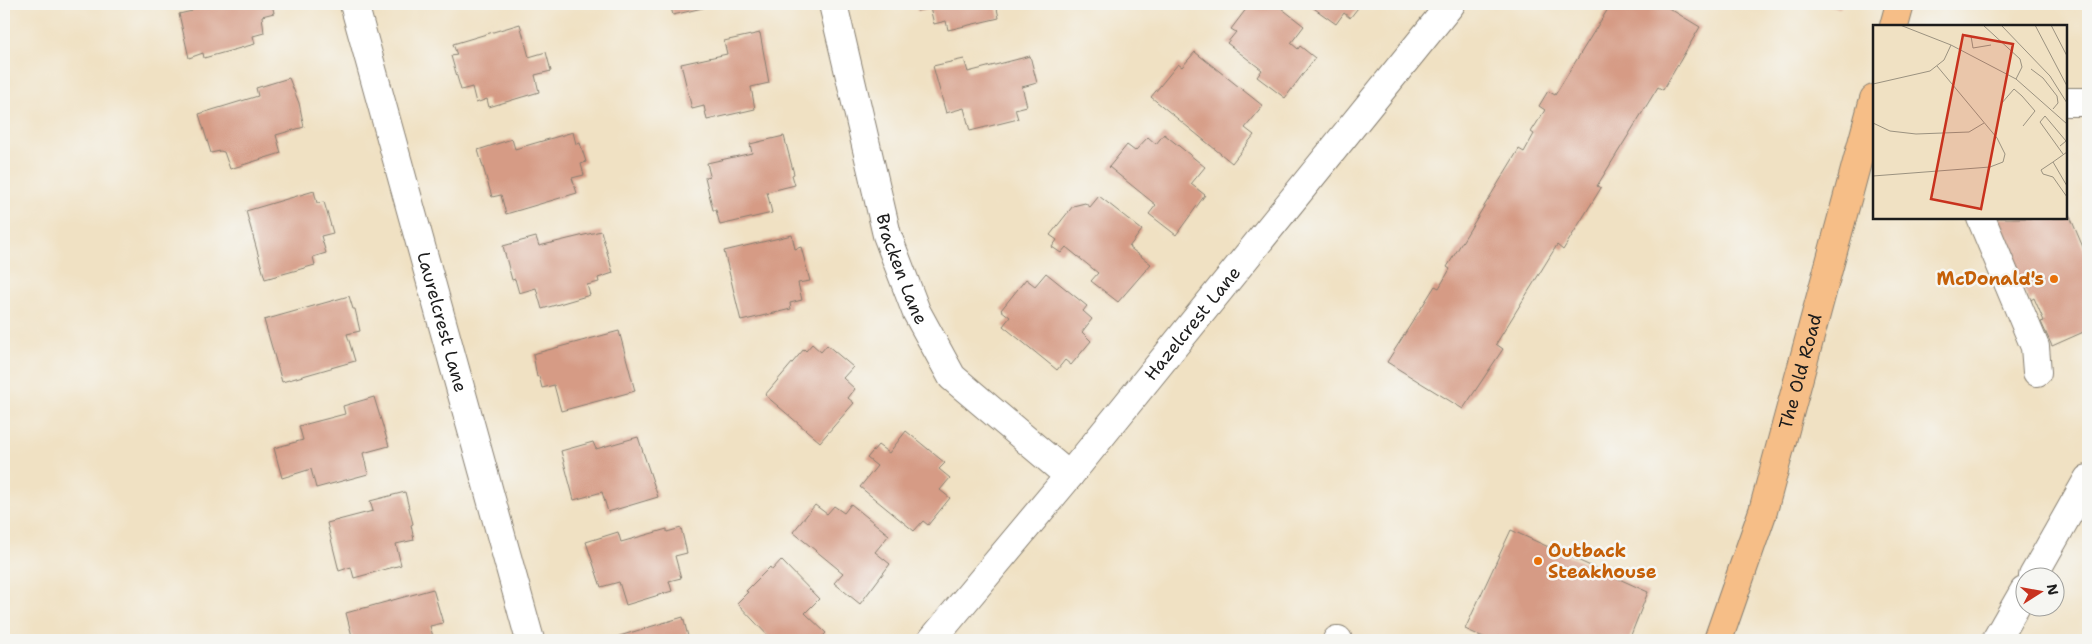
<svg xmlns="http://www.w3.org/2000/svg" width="2092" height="644" viewBox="0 0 2092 644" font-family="'Shantell Sans',sans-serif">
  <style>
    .building { fill: #d69b85 }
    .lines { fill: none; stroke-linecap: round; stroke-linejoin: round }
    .minor-casing { stroke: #867e70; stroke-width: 30 }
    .major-casing { stroke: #867e70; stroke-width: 30 }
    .minor { stroke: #fff; stroke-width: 28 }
    .major { stroke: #f6be87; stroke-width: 28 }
    .food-dot { fill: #e8710a; stroke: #f6f6f2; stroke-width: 2 }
    .labels { text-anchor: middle; stroke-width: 5; stroke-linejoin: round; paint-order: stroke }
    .street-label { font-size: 18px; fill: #1c1c1c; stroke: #f6f6f2 }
    .food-label { font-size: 18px; font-weight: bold; fill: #c56008; stroke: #f6f6f2; text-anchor: end }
    .inset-road { fill: none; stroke: #9b9280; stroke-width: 1 }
    .view { fill: #c8321e; fill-opacity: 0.15; stroke: #c8321e; stroke-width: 2.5 }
    .inset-edge { fill: none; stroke: #1c1c1c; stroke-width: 2.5 }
  </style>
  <rect width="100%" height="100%" fill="#f6f6f2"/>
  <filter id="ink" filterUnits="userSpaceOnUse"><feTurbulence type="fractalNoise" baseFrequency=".02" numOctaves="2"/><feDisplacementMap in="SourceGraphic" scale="10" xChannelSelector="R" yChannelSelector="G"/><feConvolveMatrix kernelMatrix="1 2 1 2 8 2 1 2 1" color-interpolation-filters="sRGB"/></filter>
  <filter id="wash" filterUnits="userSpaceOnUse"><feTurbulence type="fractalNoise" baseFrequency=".0096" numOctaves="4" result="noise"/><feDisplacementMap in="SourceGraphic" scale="20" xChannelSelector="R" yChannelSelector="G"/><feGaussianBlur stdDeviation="1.12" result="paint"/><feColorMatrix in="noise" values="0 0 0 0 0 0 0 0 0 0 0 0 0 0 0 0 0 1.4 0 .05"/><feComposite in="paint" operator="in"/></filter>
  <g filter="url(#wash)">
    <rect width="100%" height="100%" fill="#f0e1c3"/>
    <g id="blocks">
      <path class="building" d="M 190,4 L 272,4 L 274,13 L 262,16 L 264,33 L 253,36 L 255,44 L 204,58 L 203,53 L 189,58 L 179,14 L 192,11 Z
        M 670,4 L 719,4 L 673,15 Z
        M 916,4 L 996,4 L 999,18 L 948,30 L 946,21 L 934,24 L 930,8 L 917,11 Z
        M 1250,4 L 1255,6 L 1256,4 L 1276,4 L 1304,26 L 1291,43 L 1298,49 L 1300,46 L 1315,58 L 1285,98 L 1257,77 L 1262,70 L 1227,43 L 1236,32 L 1231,29 Z
        M 1308,4 L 1361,4 L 1350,18 L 1344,13 L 1336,24 Z
        M 1611,4 L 1662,4 L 1700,27 L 1663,90 L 1658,87 L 1597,186 L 1601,188 L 1563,250 L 1557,245 L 1496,344 L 1503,349 L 1463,409 L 1387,362 L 1435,286 L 1439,288 L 1450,269 L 1447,267 L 1519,149 L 1524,152 L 1534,134 L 1531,132 L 1545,110 L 1539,106 L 1548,91 L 1555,95 Z
        M 1825,4 L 1841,4 L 1840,8 Z
        M 520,24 L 529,57 L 546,52 L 551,71 L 535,75 L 539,92 L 489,107 L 487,99 L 476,103 L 472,87 L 461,90 L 451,56 L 457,55 L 453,44 Z
        M 760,33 L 769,83 L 751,87 L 755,109 L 707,120 L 704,106 L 692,109 L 681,64 L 727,54 L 724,41 Z
        M 1195,52 L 1263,106 L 1245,128 L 1254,135 L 1232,163 L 1151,97 L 1178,64 L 1182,67 Z
        M 1030,56 L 1037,83 L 1022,87 L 1027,106 L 1015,109 L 1018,119 L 970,131 L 964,108 L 946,113 L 933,66 L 964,59 L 968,72 Z
        M 289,78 L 299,103 L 304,127 L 276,135 L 281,153 L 230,169 L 224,152 L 220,151 L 211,153 L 199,114 L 258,96 L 256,88 Z
        M 573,132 L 576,144 L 580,143 L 586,162 L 581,164 L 584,175 L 572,178 L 577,193 L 506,214 L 501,195 L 492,197 L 478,150 L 512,139 L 515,149 Z
        M 1164,134 L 1205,167 L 1191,184 L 1205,195 L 1176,235 L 1149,214 L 1156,205 L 1109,167 L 1127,145 L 1135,151 L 1148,137 L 1156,144 Z
        M 784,136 L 794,174 L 792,175 L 795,185 L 767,192 L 772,213 L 720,225 L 716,210 L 713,210 L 705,177 L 710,176 L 707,163 L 752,153 L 750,144 Z
        M 314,191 L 317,203 L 324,202 L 333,233 L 321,236 L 326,253 L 313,257 L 315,265 L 265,279 L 246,211 Z
        M 1099,196 L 1142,230 L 1129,247 L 1151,264 L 1118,302 L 1091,281 L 1098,273 L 1066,247 L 1061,253 L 1052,247 L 1057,240 L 1050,235 L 1073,206 L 1085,203 L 1090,207 Z
        M 2066,207 L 2088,259 L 2088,330 L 2052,346 L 2041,322 L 2044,321 L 2034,298 L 2029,301 L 1992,218 L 2066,218 Z
        M 601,231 L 613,273 L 598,278 L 599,282 L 587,285 L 590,295 L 542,309 L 536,288 L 519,293 L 515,279 L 512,280 L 503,246 L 536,237 L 539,246 Z
        M 792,235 L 795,249 L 801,247 L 810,281 L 798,283 L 802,300 L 790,303 L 791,309 L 741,321 L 724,251 Z
        M 1046,273 L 1087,306 L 1083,311 L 1092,319 L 1082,332 L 1091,341 L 1071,365 L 1065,360 L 1057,370 L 1003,326 L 1010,317 L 1001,310 L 1026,279 L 1035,286 Z
        M 349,296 L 353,309 L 355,309 L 360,331 L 347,334 L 355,361 L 282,382 L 264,320 Z
        M 619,331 L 635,391 L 561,411 L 554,385 L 542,388 L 539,376 L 537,377 L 533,354 Z
        M 812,344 L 821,352 L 827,345 L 853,367 L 843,378 L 855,389 L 848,398 L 854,403 L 820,442 L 765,395 L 804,349 L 806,351 Z
        M 374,397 L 389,446 L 363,453 L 368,474 L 316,488 L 311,469 L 282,478 L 274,448 L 303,440 L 299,426 L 345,414 L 343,406 Z
        M 906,431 L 945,463 L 939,469 L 950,478 L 940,490 L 950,498 L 928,525 L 923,521 L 914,531 L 860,487 L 877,466 L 867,458 L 878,445 L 889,453 Z
        M 638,437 L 658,497 L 608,512 L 602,492 L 574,500 L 561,451 L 593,442 L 596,449 Z
        M 405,492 L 413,524 L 411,525 L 414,540 L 396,544 L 401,565 L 354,578 L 351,567 L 339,571 L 327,523 L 373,511 L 370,501 Z
        M 851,504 L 889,535 L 875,552 L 890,564 L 860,604 L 834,583 L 843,573 L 793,532 L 815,505 L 827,514 L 834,506 L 844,513 Z
        M 681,528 L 687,553 L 675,556 L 681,578 L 669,581 L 672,591 L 626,605 L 619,582 L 601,587 L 586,542 L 618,532 L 621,542 L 667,529 L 667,532 Z
        M 1511,530 L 1648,592 L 1629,640 L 1490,640 L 1465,629 Z
        M 781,560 L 819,599 L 805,613 L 826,633 L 819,640 L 770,640 L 771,639 L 737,603 L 748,592 L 746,591 L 770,567 L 772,570 Z
        M 433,589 L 443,623 L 430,626 L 434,640 L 353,640 L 346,613 Z
        M 683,617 L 689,640 L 617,640 L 616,637 Z"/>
    </g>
  </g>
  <g filter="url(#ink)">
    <use href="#blocks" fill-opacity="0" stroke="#867e70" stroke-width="1"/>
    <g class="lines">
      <defs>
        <g id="minor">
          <path id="s1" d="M 354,4 L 530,640"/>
          <path id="s2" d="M 833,4 L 887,235 L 916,311 L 952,377 L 1069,476"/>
          <path d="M 2066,102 L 2088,102"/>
          <path d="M 1981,218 L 2035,347 L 2037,372"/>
          <path d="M 2033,576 L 2088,479"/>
          <path id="s3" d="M 932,640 L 1069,476 L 1451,4"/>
          <path d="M 1337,640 L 1338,640"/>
          <path d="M 1996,640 L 2024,591"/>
        </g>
        <g id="major">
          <path d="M 1894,26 L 1900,4"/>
          <path id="s4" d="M 1718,640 L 1763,511 L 1874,99"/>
        </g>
      </defs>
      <use href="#minor" class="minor-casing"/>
      <use href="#major" class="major-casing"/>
      <use href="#minor" class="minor"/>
      <use href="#major" class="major"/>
    </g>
  </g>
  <g class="food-dot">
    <circle cx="2054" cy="279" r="5"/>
    <circle cx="1538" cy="561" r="5"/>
  </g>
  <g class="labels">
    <g class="street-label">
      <text dy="6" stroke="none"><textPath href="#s2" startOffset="274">Bracken Lane</textPath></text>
      <text dy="6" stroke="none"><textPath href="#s1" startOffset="330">Laurelcrest Lane</textPath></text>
      <text dy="6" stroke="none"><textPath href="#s3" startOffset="410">Hazelcrest Lane</textPath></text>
      <text dy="6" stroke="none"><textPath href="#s4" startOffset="281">The Old Road</textPath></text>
    </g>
    <g class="food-label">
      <text x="2044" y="285">McDonald's</text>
      <text x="1548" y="557" text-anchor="start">Outback<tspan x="1548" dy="21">Steakhouse</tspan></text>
    </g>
  </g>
  <g transform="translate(1873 25)">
    <rect width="194" height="194" fill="#f0e1c3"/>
    <path class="inset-road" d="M 27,0 L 78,20 L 143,54 L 194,99M 110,0 L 147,34 L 149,42 L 143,54M 128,0 L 177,51 L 194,78M 162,0 L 194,61M 178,0 L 194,31M 98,11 L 100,23 L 118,20M 158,44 L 170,53 L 184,71 L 185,78 L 180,84M 0,59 L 57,46 L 71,35 L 78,20M 128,79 L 141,64 L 149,71 L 162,86 L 150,101M 0,98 L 17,106 L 43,109 L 96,107 L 111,98M 187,121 L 193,116 L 172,91 L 167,97 L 190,129M 194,127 L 180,137 L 194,161M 180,137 L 168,145 L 170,149 L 180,152 L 194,172M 0,151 L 117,142 L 130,137 L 132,129 L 124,113 L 64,41"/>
    <path class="view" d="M 90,10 L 140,19 L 108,184 L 58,174 Z"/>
    <rect width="194" height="194" class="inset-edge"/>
  </g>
  <rect width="2092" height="644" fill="none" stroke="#f6f6f2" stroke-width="20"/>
  <g transform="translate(2040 592) rotate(79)"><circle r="24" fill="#f6f6f2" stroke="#9f9f9c"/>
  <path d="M0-4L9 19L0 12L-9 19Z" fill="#c8321e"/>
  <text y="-8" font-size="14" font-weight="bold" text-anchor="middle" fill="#1c1c1c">N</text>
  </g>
</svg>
